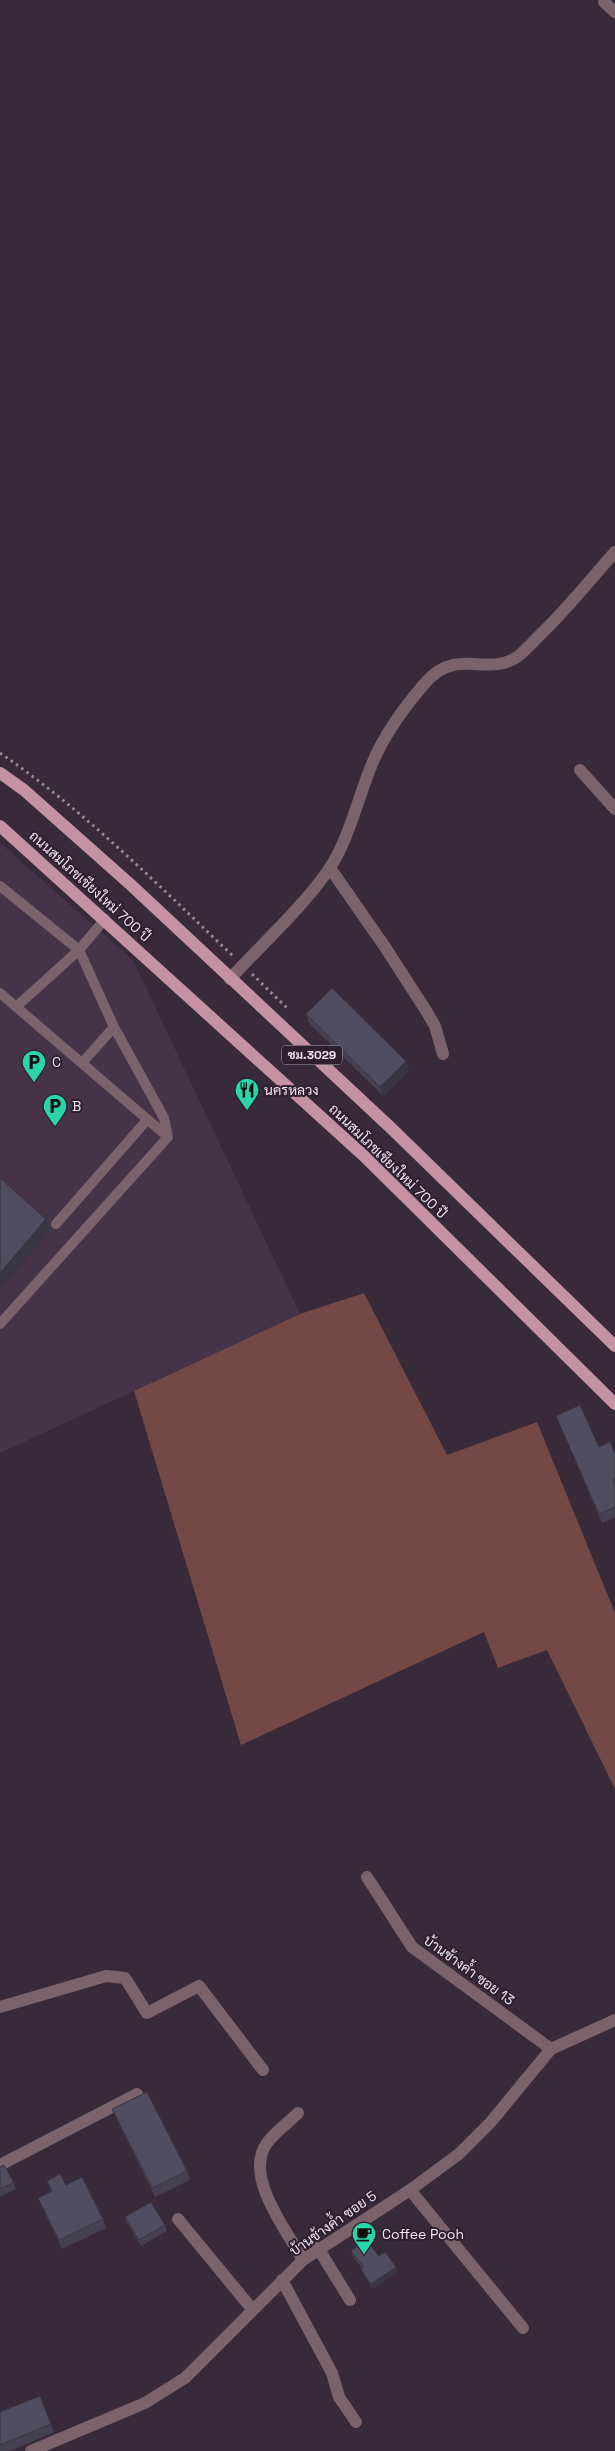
<svg xmlns="http://www.w3.org/2000/svg" width="615" height="2451" viewBox="0 0 615 2451" font-family="'Space Grotesk',Sarabun,sans-serif">
  <style>
    .built { fill: #463347 }
    .green { fill: #744945 }
    .lines { fill: none; stroke-linecap: round; stroke-linejoin: round }
    .path { stroke: #978b98; stroke-width: 3; stroke-dasharray: 2.5 4; stroke-linecap: butt }
    .lane { stroke: #7b626b; stroke-width: 10 }
    .street { stroke: #7b626b; stroke-width: 12 }
    .primary { stroke: #c592a4; stroke-width: 12 }
    .wall { fill: #454153 }
    .shaded-wall { fill: #383544 }
    .building { fill: #504c61; stroke: #383544 }
    .labels { text-anchor: middle; stroke-width: 4; stroke-linejoin: round; paint-order: stroke }
    .shield { fill: #2f2030; stroke: #b5a9b6; stroke-width: 1 }
    .shield-label { font-size: 12px; font-weight: bold; fill: #efe4ef }
    .street-label { font-size: 14px; fill: #efe4ef; stroke: #2f2030 }
    .poi-label { font-size: 14px; fill: #efe4ef; stroke: #2f2030; text-anchor: start }
  </style>
  <rect width="100%" height="100%" fill="#392a3a"/>
  <path class="built" d="M 0,843 L 133,960 L 300,1314 L 0,1453 Z"/>
  <path class="green" d="M 364,1293 L 447,1455 L 537,1422 L 615,1613 L 615,1789 L 547,1650 L 498,1668 L 484,1632 L 241,1745 L 134,1391 L 300,1314 Z"/>
  <g class="lines">
    <path class="path" d="M 0,753 C 85,811 158,885 233,956
      M 252,974 L 287,1008"/>
    <path class="lane" d="M 0,886 L 79,950 L 16,1007
      M 105,919 L 79,950 L 114,1027 L 164,1118 L 168,1137
      M 0,993 L 168,1137
      M 82,1063 L 114,1027
      M 56,1224 L 147,1120
      M 0,1324 L 168,1137"/>
    <path class="street" d="M 604,2 L 615,12
      M 580,770 L 615,809
      M 330,868 L 385,947 L 425,1009 L 435,1026 L 443,1054
      M 230,979 C 261,945 304,906 329,869 C 348,842 359,795 372,764 C 384,735 405,706 426,682 C 456,647 487,677 517,657 C 525,651 532,643 539,636 C 566,610 590,580 615,552
      M 367,1877 L 412,1947 L 551,2049
      M 0,2007 L 106,1976 L 125,1978 L 147,2013 L 199,1986 L 263,2070
      M 298,2113 C 288,2123 275,2132 267,2143 C 243,2176 287,2231 303,2260
      M 0,2165 L 137,2094
      M 410,2190 L 523,2328
      M 178,2219 L 252,2309
      M 318,2248 L 350,2300
      M 282,2280 L 332,2373 L 339,2397 L 356,2422
      M 31,2451 L 145,2403 L 185,2378 L 303,2260 L 410,2190 L 459,2154 L 490,2123 L 551,2049 L 615,2020"/>
    <path class="primary" d="M 0,773 L 24,790 L 131,885 L 391,1128 L 615,1346
      M 0,826 L 364,1156 L 615,1404"/>
  </g>
  <path class="wall" d="M 306,1014 L 406,1061 L 409,1070 L 383,1096 L 309,1023 Z
    M 556,1416 L 599,1447 L 615,1454 L 615,1517 L 602,1523 Z
    M 112,2109 L 187,2171 L 190,2180 L 155,2197 L 116,2118 Z
    M 0,2167 L 14,2183 L 16,2189 L 0,2197 Z
    M 47,2181 L 66,2185 L 103,2219 L 106,2228 L 62,2249 L 42,2207 L 38,2198 L 51,2192 Z
    M 125,2217 L 165,2225 L 167,2231 L 141,2246 L 127,2223 Z
    M 351,2251 L 379,2256 L 397,2272 L 373,2289 L 363,2274 L 361,2269 L 362,2268 L 353,2257 Z
    M 40,2396 L 54,2432 L 10,2451 L 0,2451 L 0,2412 Z"/>
  <path class="shaded-wall" d="M 406,1061 L 409,1070 L 383,1096 L 380,1087 Z
    M 46,1219 L 50,1231 L 0,1289 L 0,1273 Z
    M 396,2267 L 397,2272 L 373,2289 L 371,2284 Z"/>
  <path class="building" d="M 332,988 L 406,1061 L 380,1087 L 306,1014 Z
    M 0,1178 L 46,1219 L 0,1273 Z
    M 580,1405 L 599,1447 L 610,1442 L 615,1454 L 615,1479 L 613,1480 L 615,1483 L 615,1507 L 599,1514 L 556,1416 Z
    M 147,2092 L 187,2171 L 152,2188 L 112,2109 Z
    M 4,2165 L 14,2183 L 0,2189 L 0,2167 Z
    M 60,2174 L 66,2185 L 82,2177 L 103,2219 L 59,2240 L 38,2198 L 52,2191 L 47,2181 Z
    M 151,2202 L 165,2225 L 139,2240 L 125,2217 Z
    M 366,2240 L 379,2256 L 385,2252 L 396,2267 L 371,2284 L 361,2269 L 364,2267 L 351,2251 Z
    M 40,2396 L 51,2424 L 0,2445 L 0,2412 Z"/>
  <defs>
    <symbol id="parking-pin" viewBox="-11 -11 22 30"><path d="M0 17L-7.5 6A9.5 9.5 0 1 1 7.5 6Z" fill="#2bd5ac" stroke="#2f2030"/><path d="M-3.5-5.5H1a3.5 3.5 0 0 1 0 7H-1V5.5H-3.5ZM-1-3.4V-.6H.8a1.4 1.4 0 0 0 0-2.8Z" fill="#111"/></symbol>
    <symbol id="restaurant-pin" viewBox="-11 -11 22 30"><path d="M0 17L-7.5 6A9.5 9.5 0 1 1 7.5 6Z" fill="#2bd5ac" stroke="#2f2030"/><path d="M-5-6h1v4h1v-4h1v4h1v-4h1v5L-1.5 .5V6h-2V.5L-5-1ZM5-6V6H3V1.5H1.5Q1.5-4 5-6Z" fill="#111"/></symbol>
    <symbol id="cafe-pin" viewBox="-11 -11 22 30"><path d="M0 17L-7.5 6A9.5 9.5 0 1 1 7.5 6Z" fill="#2bd5ac" stroke="#2f2030"/><path d="M-5.5-4.5H6V0H3Q3 3.5 0 3.5H-2.5Q-5.5 3.5-5.5 0ZM3-3.2v2h1.7v-2ZM-6 4.5H4V6H-6Z" fill="#111"/></symbol>
  </defs>
  <g fill-rule="evenodd">
    <use href="#parking-pin" x="20" y="1048" width="28" height="38"/>
    <use href="#restaurant-pin" x="233" y="1076" width="28" height="38"/>
    <use href="#parking-pin" x="41" y="1092" width="28" height="38"/>
    <use href="#cafe-pin" x="350" y="2220" width="28" height="38"/>
  </g>
  <g class="labels">
    <rect class="shield" x="282" y="1045.5" width="60" height="19" rx="4"/>
    <g class="shield-label">
      <text x="312" y="1059">ชม.3029</text>
    </g>
    <g class="street-label">
      <text transform="translate(90 886) rotate(42)" y="5">ถนนสมโภชเชียงใหม่ 700 ปี</text>
      <text transform="translate(388 1161) rotate(44)" y="5">ถนนสมโภชเชียงใหม่ 700 ปี</text>
      <text transform="translate(469 1970) rotate(36)" y="5">บ้านช้างค้ำ ซอย 13</text>
      <text transform="translate(333 2223) rotate(-35)" y="5">บ้านช้างค้ำ ซอย 5</text>
    </g>
    <g class="poi-label">
      <text x="52" y="1067">C</text>
      <text x="264" y="1095">นครหลวง</text>
      <text x="72" y="1111">B</text>
      <text x="382" y="2239">Coffee Pooh</text>
    </g>
  </g>
</svg>
